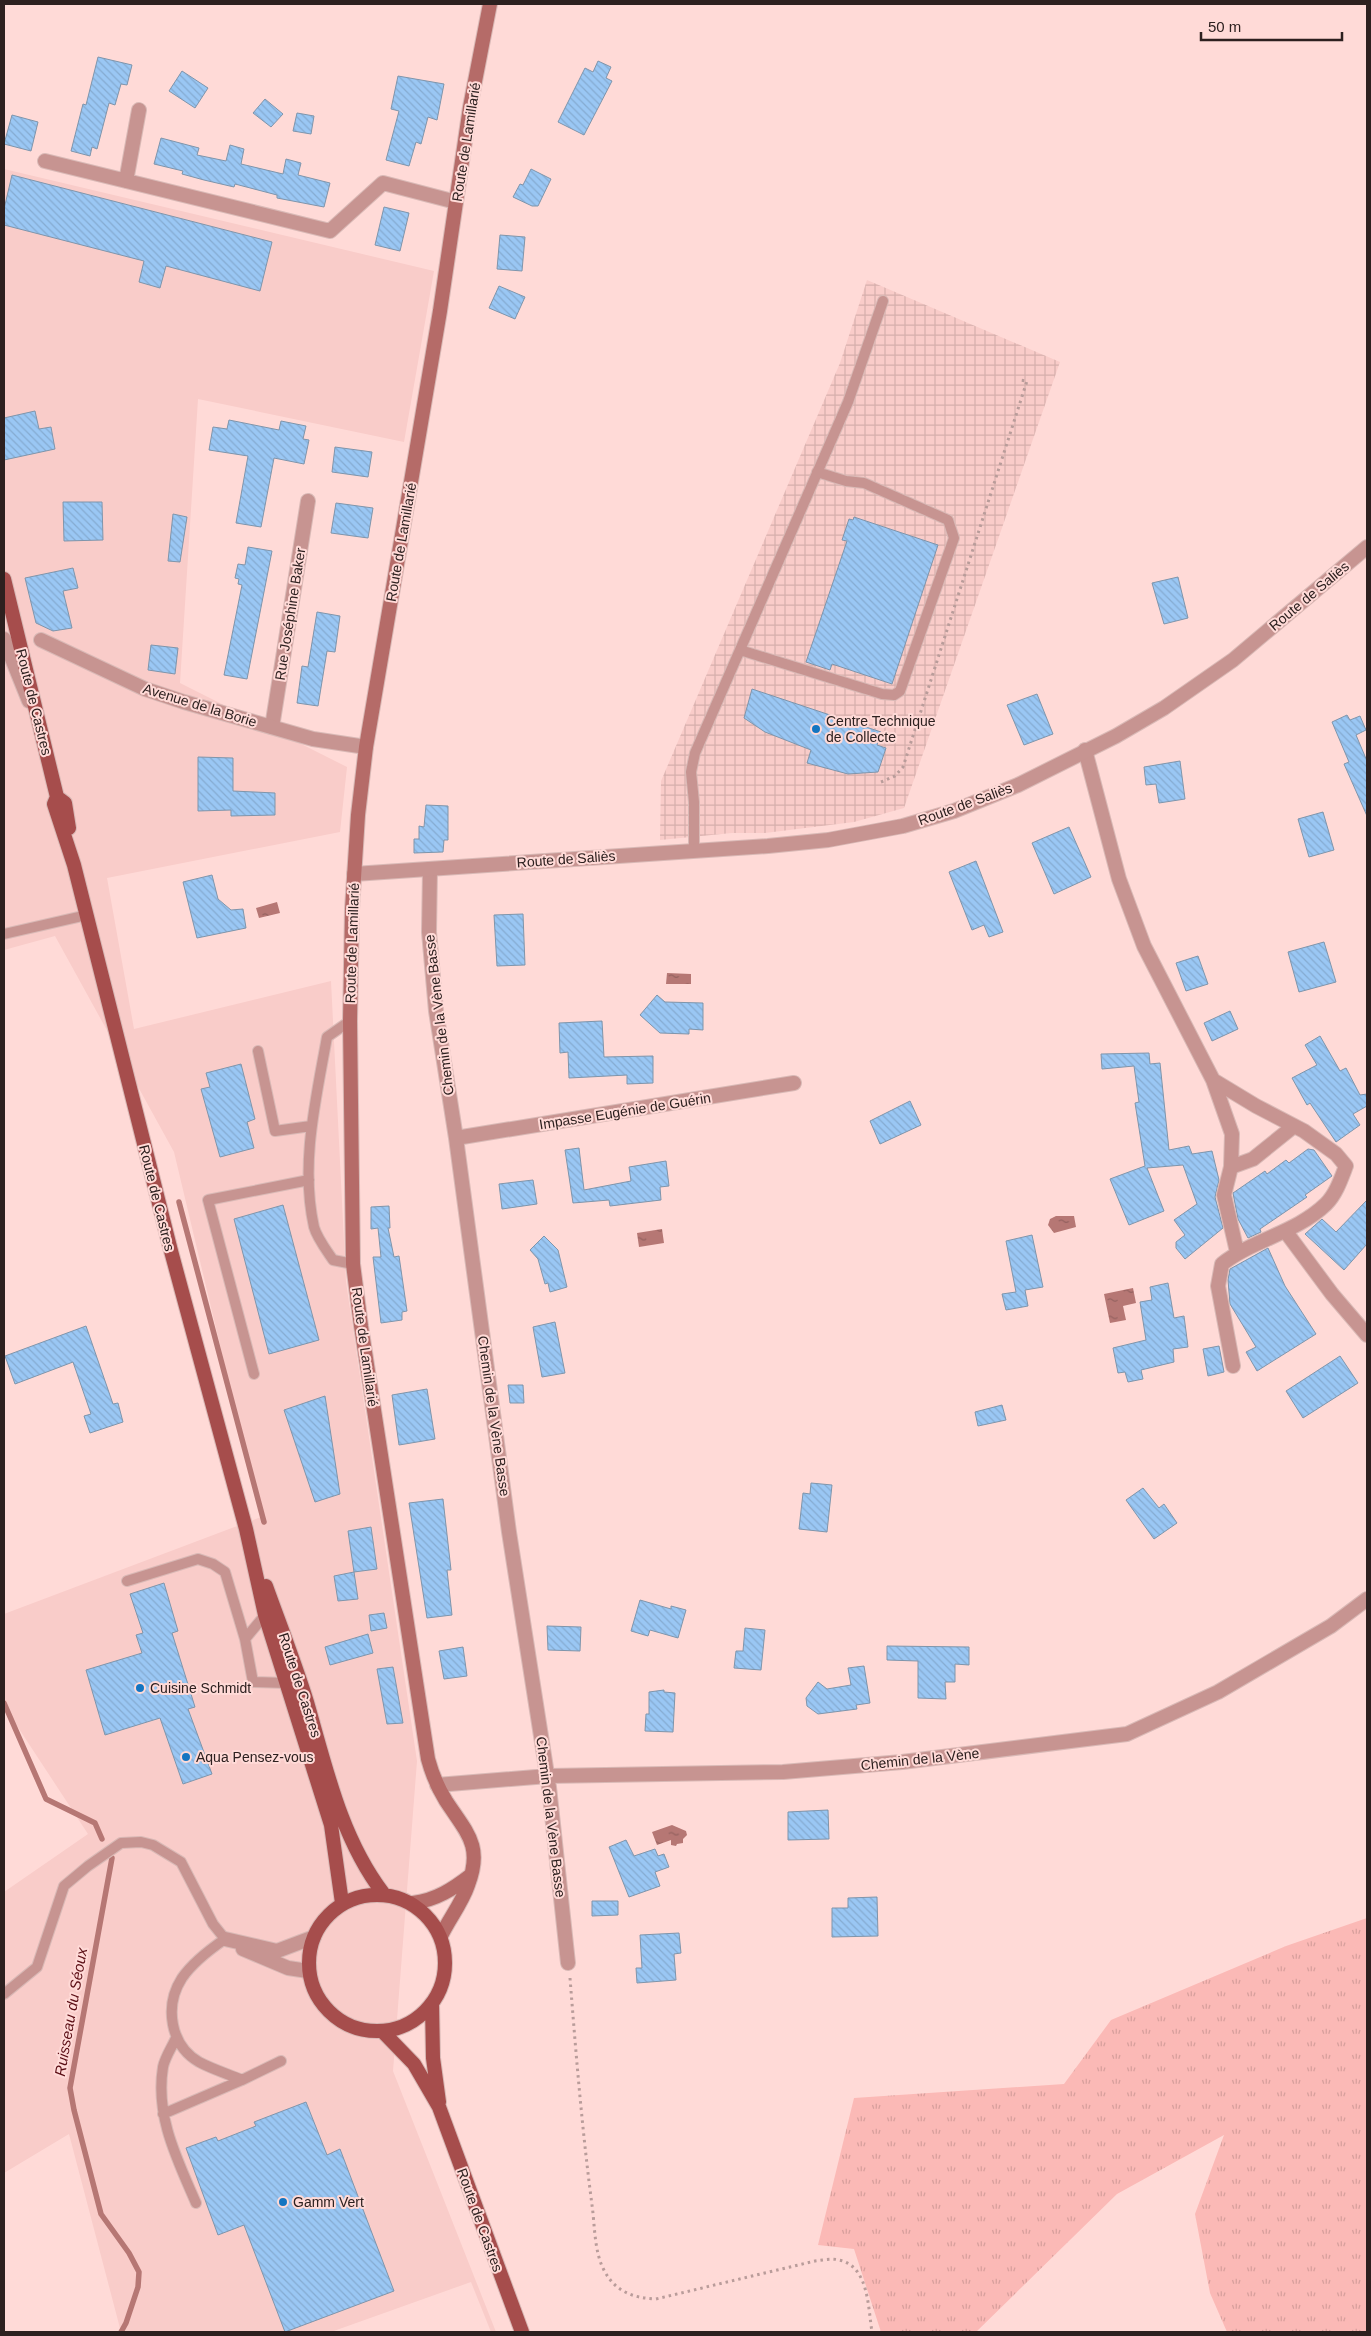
<svg xmlns="http://www.w3.org/2000/svg" width="1371" height="2336" viewBox="0 0 1371 2336" font-family="Arial,sans-serif">
  <style>
    .built { fill: #f9ccc9 }
    .industrial { fill: url(#industrial-grid) }
    .grass { fill: url(#grass-tufts) }
    .water { fill: url(#water-ripples) }
    .lines { fill: none; stroke-linecap: round; stroke-linejoin: round }
    .stream { stroke: #b67774; stroke-width: 5.5 }
    .building { fill: url(#building-back-hatch); stroke: #7f95ab }
    .service-casing { stroke: #d9b9b6; stroke-width: 12 }
    .minor-casing { stroke: #d9b9b6; stroke-width: 16 }
    .tertiary-casing { stroke: #d9b9b6; stroke-width: 16 }
    .secondary-casing { stroke: #d9b9b6; stroke-width: 16 }
    .primary-casing { stroke: #d9b9b6; stroke-width: 16 }
    .path { stroke: #b99c9a; stroke-width: 3; stroke-dasharray: 2.5 4; stroke-linecap: butt }
    .service { stroke: #c79491; stroke-width: 10 }
    .minor { stroke: #c79491; stroke-width: 14 }
    .tertiary { stroke: #c79491; stroke-width: 14 }
    .secondary { stroke: #b56b68; stroke-width: 14 }
    .primary { stroke: #a64d4c; stroke-width: 14 }
    .poi-dot { fill: #1475c1; stroke: #ffdad7; stroke-width: 2 }
    .labels { text-anchor: middle; stroke-width: 4; stroke-linejoin: round; paint-order: stroke }
    .street-label { font-size: 14px; fill: #2d201f; stroke: #ffdad7 }
    .poi-label { font-size: 14px; fill: #2d201f; stroke: #ffdad7; text-anchor: start }
    .water-label { font-size: 15px; font-style: italic; fill: #5a0c13; stroke: #ffdad7 }
  </style>
  <defs>
    <pattern id="industrial-grid" width="8" height="8" patternUnits="userSpaceOnUse" patternTransform="scale(1.25)"><rect width="8" height="8" fill="#f9ccc9"/><path d="M0 4h8M4 0v8" fill="none" stroke="#d6afac"/></pattern>
    <pattern id="grass-tufts" width="24" height="20" patternUnits="userSpaceOnUse" patternTransform="scale(1.25)"><rect width="24" height="20" fill="#fbb9b6"/><path d="M3 7l-1-3M5 7V3M7 7l1-3M15 17l-1-3M17 17v-4M19 17l1-3" fill="none" stroke="#d79f9c"/></pattern>
    <pattern id="water-ripples" width="26" height="14" patternUnits="userSpaceOnUse" patternTransform="scale(1.25)"><rect width="26" height="14" fill="#b67774"/><path d="M2 4q2-2 4 0t4 0M15 11q2-2 4 0t4 0" fill="none" stroke="#94615f"/></pattern>
    <pattern id="building-back-hatch" width="6" height="6" patternUnits="userSpaceOnUse" patternTransform="scale(1.25)"><rect width="6" height="6" fill="#9ac7f4"/><path d="M-1 5l2 2M0 0l6 6M5-1l2 2" fill="none" stroke="#85abd1"/></pattern>
  </defs>
  <rect width="100%" height="100%" fill="#ffdad7"/>
  <path class="built" d="M 4,169 L 434,271 L 404,442 L 198,399 L 180,683 L 347,767 L 340,832 L 107,878 L 134,1029 L 331,981 L 346,1282 L 417,1761 L 393,2071 L 496,2332 L 491,2332 L 471,2282 L 331,2332 L 121,2332 L 69,2134 L 4,2173 L 4,1892 L 88,1834 L 4,1706 L 4,1614 L 261,1517 L 174,1152 L 55,936 L 4,950 Z"/>
  <path class="industrial" d="M 867,280 L 1060,362 L 904,808 L 854,822 L 765,833 L 732,833 L 660,840 L 661,781 L 840,363 Z"/>
  <path class="grass" d="M 1367,1918 L 1367,2332 L 1227,2332 L 1210,2293 L 1195,2214 L 1224,2135 L 1117,2194 L 976,2332 L 881,2332 L 854,2249 L 818,2245 L 854,2098 L 1064,2084 L 1111,2020 L 1286,1946 Z"/>
  <path class="water" d="M 277,902 L 280,913 L 259,918 L 256,908 Z
    M 667,973 L 691,974 L 691,984 L 666,984 Z
    M 1056,1216 L 1074,1216 L 1076,1227 L 1054,1233 L 1048,1225 L 1050,1219 Z
    M 662,1229 L 664,1243 L 639,1247 L 637,1233 Z
    M 1133,1288 L 1136,1303 L 1123,1306 L 1126,1320 L 1110,1323 L 1104,1294 Z
    M 672,1825 L 686,1831 L 687,1835 L 683,1839 L 683,1843 L 677,1844 L 676,1846 L 671,1845 L 671,1840 L 657,1845 L 652,1832 Z"/>
  <g class="lines">
    <path class="stream" d="M 179,1202 L 264,1522
      M 4,1703 L 46,1799 L 95,1823 L 102,1839
      M 112,1858 L 70,2088 L 74,2110 L 101,2214 L 129,2253 L 139,2272 L 138,2287 L 126,2323 L 121,2332"/>
  </g>
  <path class="building" d="M 98,57 L 132,65 L 127,85 L 121,84 L 115,105 L 109,103 L 97,149 L 92,147 L 90,156 L 71,151 L 83,104 L 86,105 Z
    M 598,61 L 611,67 L 606,78 L 612,81 L 584,135 L 558,122 L 585,68 L 593,72 Z
    M 182,71 L 208,88 L 195,108 L 169,91 Z
    M 398,76 L 444,84 L 437,120 L 428,117 L 421,144 L 416,142 L 409,166 L 386,160 L 399,111 L 391,109 Z
    M 265,99 L 283,114 L 271,127 L 253,113 Z
    M 297,113 L 314,116 L 311,134 L 293,131 Z
    M 12,115 L 38,122 L 31,151 L 4,144 Z
    M 161,138 L 199,148 L 197,155 L 226,161 L 230,145 L 244,149 L 241,164 L 283,174 L 286,159 L 301,163 L 298,175 L 330,183 L 324,207 L 277,198 L 277,195 L 235,184 L 234,187 L 204,180 L 182,174 L 183,171 L 154,164 Z
    M 531,169 L 551,179 L 538,206 L 532,206 L 513,197 L 520,184 L 523,185 Z
    M 12,175 L 272,242 L 260,291 L 166,266 L 160,288 L 139,282 L 144,261 L 4,225 L 4,209 Z
    M 384,207 L 409,213 L 400,251 L 375,245 Z
    M 500,235 L 525,237 L 522,271 L 497,269 Z
    M 499,286 L 525,297 L 515,319 L 489,308 Z
    M 35,411 L 39,429 L 51,427 L 55,449 L 4,460 L 4,418 Z
    M 229,420 L 279,430 L 281,421 L 306,426 L 303,439 L 309,440 L 304,464 L 274,458 L 261,527 L 236,523 L 248,456 L 209,450 L 213,427 L 227,429 Z
    M 335,447 L 372,452 L 368,477 L 332,472 Z
    M 63,502 L 102,502 L 103,540 L 64,541 Z
    M 336,503 L 373,508 L 368,538 L 331,533 Z
    M 173,514 L 187,517 L 180,562 L 168,561 Z
    M 854,517 L 938,545 L 892,684 L 832,664 L 830,670 L 806,662 L 847,541 L 842,540 L 849,519 L 853,520 Z
    M 248,547 L 272,551 L 247,679 L 224,675 L 242,585 L 238,584 L 239,579 L 235,578 L 238,564 L 245,565 Z
    M 73,568 L 78,588 L 63,591 L 72,628 L 53,631 L 36,623 L 25,578 Z
    M 1178,577 L 1188,618 L 1164,624 L 1152,583 Z
    M 317,612 L 340,616 L 335,652 L 327,651 L 318,706 L 297,703 L 302,666 L 308,667 Z
    M 151,645 L 178,648 L 175,674 L 148,670 Z
    M 752,689 L 881,732 L 877,745 L 886,748 L 878,772 L 848,774 L 807,763 L 811,750 L 765,732 L 744,718 Z
    M 1037,694 L 1053,734 L 1024,745 L 1007,705 Z
    M 1347,715 L 1350,720 L 1360,716 L 1366,730 L 1356,735 L 1367,761 L 1367,816 L 1344,764 L 1349,762 L 1332,722 Z
    M 198,757 L 233,758 L 233,791 L 275,793 L 275,815 L 231,816 L 231,810 L 198,811 Z
    M 1180,761 L 1185,799 L 1159,803 L 1156,784 L 1146,785 L 1144,767 Z
    M 426,805 L 448,806 L 448,840 L 444,840 L 443,852 L 414,853 L 414,839 L 419,839 L 419,826 L 424,827 Z
    M 1323,812 L 1334,850 L 1309,857 L 1298,819 Z
    M 1069,827 L 1091,877 L 1054,894 L 1032,843 Z
    M 976,861 L 1003,932 L 989,937 L 984,925 L 972,930 L 949,872 Z
    M 212,875 L 218,899 L 231,910 L 243,909 L 246,928 L 197,938 L 183,882 Z
    M 523,914 L 525,965 L 497,966 L 494,915 Z
    M 1324,942 L 1336,982 L 1299,992 L 1288,952 Z
    M 1198,956 L 1208,984 L 1186,991 L 1176,963 Z
    M 657,995 L 665,1002 L 703,1003 L 703,1030 L 689,1029 L 689,1034 L 660,1033 L 640,1015 Z
    M 1230,1011 L 1238,1029 L 1212,1041 L 1204,1023 Z
    M 602,1021 L 604,1057 L 653,1056 L 653,1083 L 627,1084 L 627,1075 L 569,1078 L 568,1052 L 560,1053 L 559,1023 Z
    M 1320,1036 L 1340,1071 L 1346,1068 L 1360,1095 L 1367,1094 L 1367,1106 L 1353,1114 L 1360,1125 L 1336,1142 L 1310,1103 L 1307,1105 L 1292,1078 L 1317,1065 L 1305,1045 Z
    M 1149,1053 L 1150,1064 L 1160,1063 L 1169,1150 L 1189,1146 L 1192,1154 L 1212,1151 L 1219,1180 L 1215,1197 L 1223,1228 L 1185,1259 L 1176,1248 L 1176,1242 L 1185,1235 L 1174,1220 L 1197,1204 L 1183,1165 L 1147,1168 L 1164,1211 L 1129,1225 L 1110,1179 L 1145,1166 L 1135,1103 L 1139,1102 L 1134,1066 L 1102,1069 L 1101,1054 Z
    M 241,1064 L 255,1119 L 247,1122 L 254,1148 L 220,1157 L 201,1089 L 210,1087 L 206,1073 Z
    M 910,1101 L 921,1125 L 880,1144 L 870,1121 Z
    M 579,1148 L 584,1190 L 631,1181 L 629,1167 L 666,1161 L 669,1186 L 660,1187 L 661,1200 L 610,1206 L 609,1200 L 573,1203 L 565,1150 Z
    M 1308,1149 L 1314,1150 L 1332,1176 L 1305,1195 L 1307,1197 L 1260,1229 L 1261,1232 L 1248,1238 L 1238,1219 L 1233,1193 L 1265,1171 L 1267,1174 L 1286,1160 L 1289,1163 Z
    M 533,1180 L 537,1204 L 502,1209 L 499,1184 Z
    M 1367,1200 L 1367,1244 L 1344,1270 L 1305,1234 L 1322,1219 L 1336,1232 Z
    M 283,1205 L 319,1340 L 269,1354 L 234,1219 Z
    M 389,1206 L 390,1228 L 388,1228 L 394,1257 L 399,1256 L 407,1311 L 402,1312 L 402,1320 L 381,1323 L 373,1257 L 381,1257 L 378,1228 L 371,1229 L 371,1207 Z
    M 1032,1235 L 1043,1287 L 1025,1290 L 1028,1306 L 1006,1310 L 1002,1294 L 1016,1292 L 1006,1241 Z
    M 544,1236 L 558,1250 L 567,1287 L 550,1292 L 548,1283 L 545,1284 L 538,1259 L 530,1250 Z
    M 1268,1248 L 1285,1286 L 1316,1334 L 1257,1371 L 1246,1352 L 1256,1347 L 1230,1304 L 1228,1280 L 1230,1269 Z
    M 1168,1283 L 1174,1318 L 1184,1316 L 1188,1347 L 1173,1349 L 1174,1362 L 1141,1370 L 1143,1379 L 1128,1382 L 1125,1372 L 1118,1373 L 1113,1348 L 1146,1340 L 1140,1302 L 1152,1300 L 1150,1287 Z
    M 555,1322 L 565,1373 L 542,1377 L 533,1327 Z
    M 86,1326 L 113,1404 L 118,1403 L 123,1422 L 90,1433 L 84,1416 L 91,1414 L 73,1362 L 15,1384 L 5,1356 Z
    M 1219,1346 L 1224,1372 L 1208,1376 L 1203,1349 Z
    M 1340,1356 L 1358,1383 L 1303,1418 L 1286,1391 Z
    M 508,1385 L 523,1385 L 524,1403 L 510,1403 Z
    M 427,1389 L 435,1439 L 399,1445 L 392,1395 Z
    M 325,1396 L 340,1494 L 315,1502 L 284,1410 Z
    M 1002,1405 L 1006,1420 L 978,1426 L 975,1412 Z
    M 811,1483 L 832,1485 L 827,1532 L 799,1529 L 803,1493 L 810,1494 Z
    M 1143,1488 L 1159,1508 L 1164,1504 L 1177,1523 L 1154,1539 L 1126,1500 Z
    M 443,1499 L 451,1570 L 447,1570 L 452,1615 L 427,1618 L 409,1503 Z
    M 371,1527 L 377,1569 L 354,1572 L 348,1531 Z
    M 354,1572 L 358,1599 L 338,1601 L 334,1576 Z
    M 164,1583 L 178,1631 L 172,1633 L 195,1707 L 188,1709 L 212,1774 L 183,1784 L 160,1718 L 105,1735 L 86,1670 L 142,1653 L 136,1635 L 143,1633 L 130,1594 Z
    M 640,1600 L 671,1609 L 671,1606 L 686,1610 L 678,1638 L 650,1630 L 648,1636 L 631,1631 Z
    M 384,1613 L 387,1628 L 371,1631 L 369,1615 Z
    M 547,1626 L 581,1627 L 580,1651 L 548,1650 Z
    M 745,1628 L 765,1630 L 761,1670 L 734,1668 L 736,1651 L 743,1651 Z
    M 368,1634 L 373,1653 L 330,1665 L 325,1647 Z
    M 887,1646 L 969,1647 L 969,1665 L 955,1664 L 955,1682 L 945,1682 L 946,1699 L 918,1698 L 918,1661 L 887,1660 Z
    M 463,1647 L 467,1676 L 444,1679 L 439,1651 Z
    M 864,1666 L 870,1703 L 856,1705 L 857,1709 L 818,1714 L 807,1706 L 806,1698 L 818,1682 L 827,1689 L 851,1685 L 848,1668 Z
    M 393,1667 L 403,1723 L 387,1724 L 377,1669 Z
    M 664,1690 L 664,1692 L 675,1693 L 673,1732 L 645,1731 L 646,1714 L 649,1714 L 649,1692 Z
    M 828,1810 L 829,1839 L 788,1840 L 788,1812 Z
    M 626,1840 L 634,1856 L 655,1849 L 658,1856 L 664,1854 L 669,1867 L 655,1872 L 660,1886 L 629,1897 L 609,1847 Z
    M 877,1897 L 878,1936 L 832,1937 L 832,1908 L 848,1908 L 848,1898 Z
    M 592,1901 L 618,1901 L 618,1915 L 592,1916 Z
    M 679,1933 L 681,1953 L 674,1954 L 676,1980 L 637,1983 L 636,1968 L 642,1968 L 640,1935 Z
    M 306,2102 L 327,2155 L 340,2149 L 394,2291 L 285,2332 L 244,2225 L 218,2235 L 186,2148 L 216,2137 L 218,2141 L 256,2126 L 254,2122 Z"/>
  <g class="lines">
    <defs>
      <path id="service" d="M 740,650 L 882,694 L 894,695 L 900,691 L 954,538 L 948,520 L 864,483 L 846,481 L 817,472
        M 694,851 L 694,802 L 691,772 L 695,753 L 848,402 L 883,301
        M 4,934 L 87,915
        M 350,1021 L 327,1037 C 316,1099 300,1164 314,1227 C 317,1238 327,1251 333,1260 L 353,1264
        M 258,1051 L 275,1131 L 311,1126
        M 254,1374 L 208,1200 L 309,1180
        M 127,1581 L 198,1559 L 213,1564 L 225,1572 L 245,1639
        M 265,1615 L 245,1639 L 253,1682 L 286,1683
        M 4,1994 L 37,1967 L 64,1886 L 88,1866 L 121,1843 L 141,1842 L 153,1845 L 181,1862 L 213,1924 L 225,1939 C 209,1950 193,1962 182,1978 C 164,2006 170,2045 199,2062 C 212,2069 228,2074 242,2080 L 281,2061
        M 176,2038 C 172,2047 165,2057 163,2067 C 155,2116 177,2159 196,2203
        M 163,2114 L 242,2080"/>
      <path id="minor" d="M 45,161 L 330,231 L 383,183 L 456,202
        M 126,181 L 139,110
        M 272,727 L 308,501
        M 1085,750 L 1119,879 L 1144,946 L 1213,1080 L 1256,1106 L 1304,1131 L 1336,1154 L 1346,1166 C 1341,1179 1336,1194 1326,1204 C 1296,1233 1254,1239 1222,1264 L 1218,1286 L 1233,1366
        M 430,869 L 429,932 L 436,1011 L 456,1138 L 509,1532 L 549,1787 L 568,1963
        M 1213,1080 L 1232,1134 L 1231,1167 L 1224,1195 L 1237,1252
        M 456,1138 L 794,1083
        M 1231,1167 L 1253,1159 L 1294,1126
        M 1286,1232 L 1332,1294 L 1367,1335
        M 437,1785 L 548,1776 L 783,1772 L 902,1762 L 1127,1734 L 1218,1692 L 1331,1626 L 1367,1599
        M 225,1939 L 277,1951 L 314,1937
        M 243,1949 L 288,1968 L 308,1971"/>
      <path id="tertiary" d="M 4,639 L 29,701
        M 41,640 L 145,689 L 184,702 L 313,739 L 366,747
        M 354,874 L 768,846 L 828,840 L 903,826 L 954,811 L 1018,785 L 1116,736 L 1164,708 L 1233,660 L 1367,547"/>
      <path id="secondary" d="M 413,1903 C 436,1900 453,1889 471,1875
        M 441,1936 C 449,1919 462,1903 468,1885 C 483,1846 467,1833 446,1801 C 438,1788 432,1774 428,1759 L 361,1326 L 353,1264 L 350,1021 L 352,909 L 358,815 L 366,747 L 440,311 L 470,107 L 490,4"/>
      <path id="primary" d="M 4,579 L 57,797 L 65,803 L 69,828
        M 57,797 L 54,804 L 74,865 L 171,1251 L 246,1529 L 265,1615 L 331,1825 L 342,1903
        M 266,1586 C 280,1625 295,1663 307,1702 C 326,1768 341,1838 383,1893
        M309 1963a68 68 0 1 1 136 0a68 68 0 1 1-136 0Z
        M 432,2003 L 433,2058 L 439,2102
        M 382,2031 L 414,2064 L 439,2107 L 522,2332"/>
    </defs>
    <use href="#service" class="service-casing"/>
    <use href="#minor" class="minor-casing"/>
    <use href="#tertiary" class="tertiary-casing"/>
    <use href="#secondary" class="secondary-casing"/>
    <use href="#primary" class="primary-casing"/>
    <path class="path" d="M 881,782 L 895,776 L 903,767 L 1027,381 L 1019,380
      M 570,1978 C 576,2054 582,2129 592,2205 C 595,2226 594,2253 605,2272 C 616,2292 634,2298 656,2299 L 815,2261 C 823,2260 832,2258 839,2260 C 869,2266 868,2308 872,2332"/>
    <use href="#service" class="service"/>
    <use href="#minor" class="minor"/>
    <use href="#tertiary" class="tertiary"/>
    <use href="#secondary" class="secondary"/>
    <use href="#primary" class="primary"/>
  </g>
  <g class="poi-dot">
    <circle cx="816" cy="729" r="5"/>
    <circle cx="140" cy="1688" r="5"/>
    <circle cx="186" cy="1757" r="5"/>
    <circle cx="283" cy="2202" r="5"/>
  </g>
  <g class="labels">
    <g class="street-label">
      <text transform="translate(466 142) rotate(-81)" y="5">Route de Lamillarié</text>
      <text transform="translate(401 542) rotate(-80)" y="5">Route de Lamillarié</text>
      <text transform="translate(1309 596) rotate(-40)" y="5">Route de Saliès</text>
      <text transform="translate(290 614) rotate(-81)" y="5">Rue Joséphine Baker</text>
      <text transform="translate(34 702) rotate(76)" y="5">Route de Castres</text>
      <text transform="translate(200 705) rotate(17)" y="5">Avenue de la Borie</text>
      <text transform="translate(965 804) rotate(-20)" y="5">Route de Saliès</text>
      <text transform="translate(566 859) rotate(-4)" y="5">Route de Saliès</text>
      <text transform="translate(352 943) rotate(-88)" y="5">Route de Lamillarié</text>
      <text transform="translate(439 1015) rotate(-97)" y="5">Chemin de la Vène Basse</text>
      <text transform="translate(625 1111) rotate(-9)" y="5">Impasse Eugénie de Guérin</text>
      <text transform="translate(157 1198) rotate(76)" y="5">Route de Castres</text>
      <text transform="translate(365 1347) rotate(82)" y="5">Route de Lamillarié</text>
      <text transform="translate(494 1416) rotate(82)" y="5">Chemin de la Vène Basse</text>
      <text transform="translate(300 1685) rotate(72)" y="5">Route de Castres</text>
      <text transform="translate(920 1759) rotate(-6)" y="5">Chemin de la Vène</text>
      <text transform="translate(551 1817) rotate(83)" y="5">Chemin de la Vène Basse</text>
      <text transform="translate(480 2220) rotate(70)" y="5">Route de Castres</text>
    </g>
    <g class="poi-label">
      <text x="826" y="726">Centre Technique<tspan x="826" dy="16">de Collecte</tspan></text>
      <text x="150" y="1693">Cuisine Schmidt</text>
      <text x="196" y="1762">Aqua Pensez-vous</text>
      <text x="293" y="2207">Gamm Vert</text>
    </g>
    <g class="water-label">
      <text transform="translate(71 2012) rotate(-80)" y="5">Ruisseau du Séoux</text>
    </g>
  </g>
  <rect width="1371" height="2336" fill="none" stroke="#2d201f" stroke-width="10"/>
  <path d="M1201 32v8h141v-8" fill="none" stroke="#2d201f" stroke-width="2.5"/>
  <text x="1208" y="32" font-size="15" fill="#2d201f" stroke="#ffdad7" stroke-width="4" paint-order="stroke">50 m</text>
</svg>
